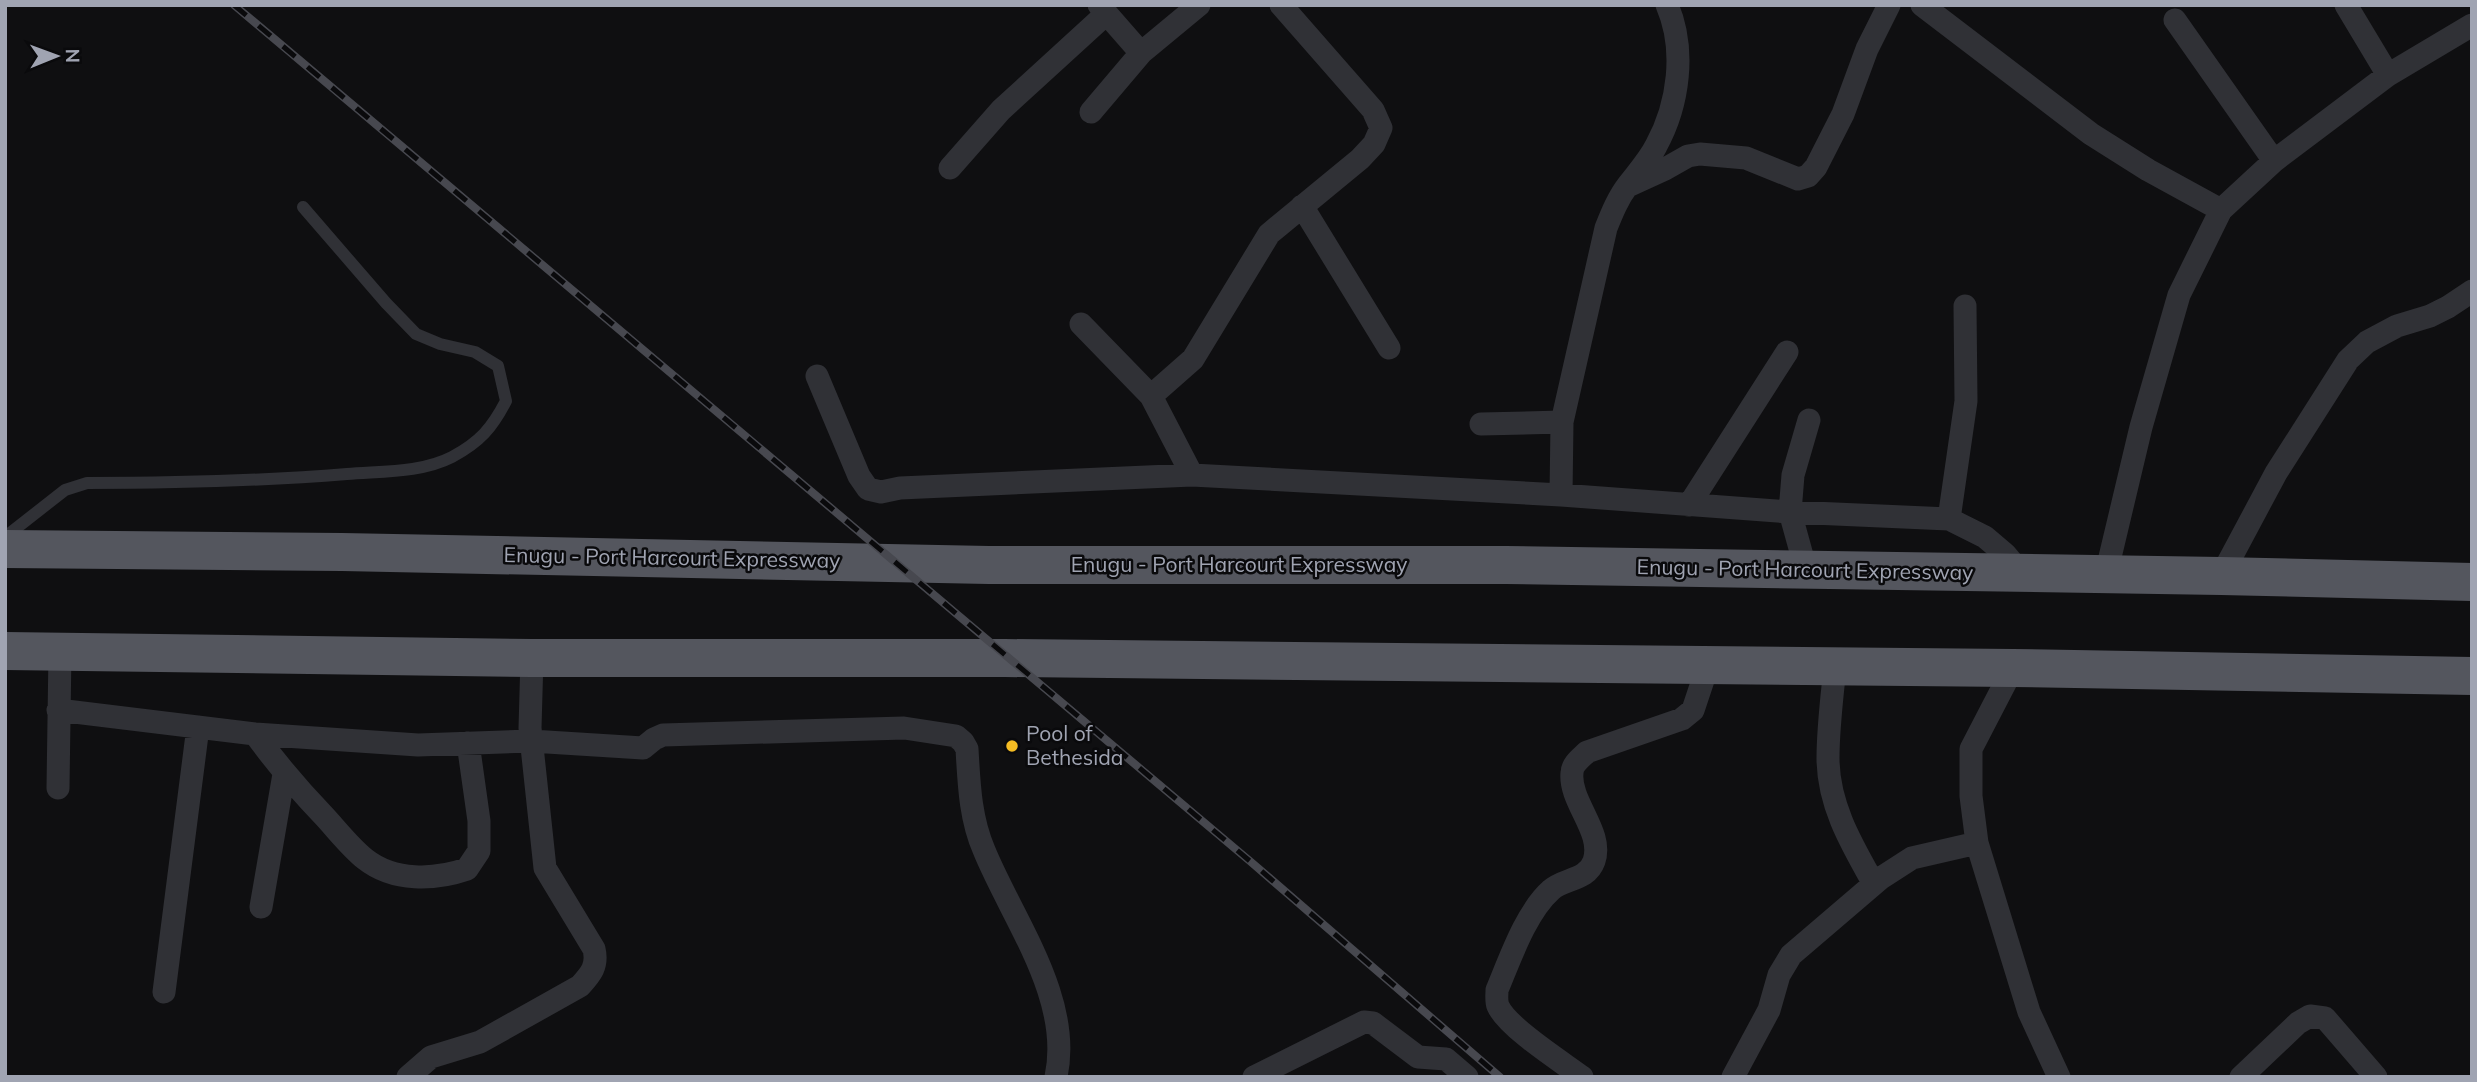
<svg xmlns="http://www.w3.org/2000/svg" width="2477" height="1082" viewBox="0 0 2477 1082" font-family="Mulish,sans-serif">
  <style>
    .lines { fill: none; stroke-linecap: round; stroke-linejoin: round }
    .service { stroke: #303136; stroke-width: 12 }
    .minor { stroke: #303136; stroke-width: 23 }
    .trunk { stroke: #54565e; stroke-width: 38 }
    .rail-casing { stroke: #47484f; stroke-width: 8 }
    .rail { stroke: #0a0a0c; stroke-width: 5; stroke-dasharray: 16; stroke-linecap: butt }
    .poi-dot { fill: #f5bc23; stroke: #0a0a0c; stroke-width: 2.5 }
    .labels { text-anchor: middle; stroke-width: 5; stroke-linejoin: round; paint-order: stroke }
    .street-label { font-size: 21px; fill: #a0a4b2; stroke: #0a0a0c }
    .poi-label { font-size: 21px; fill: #a0a4b2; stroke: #0a0a0c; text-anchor: start }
  </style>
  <rect width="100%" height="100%" fill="#0f0f11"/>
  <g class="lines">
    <path class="service" d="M 5,537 L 65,490 L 87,483 C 174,483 261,481 347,474 C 381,471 421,473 452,457 C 480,442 492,428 506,401 L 498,366 L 475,352 L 440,344 L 416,334 L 386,303 L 303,207"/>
    <path class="minor" d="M 1099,5 L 1141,53
      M 1922,5 L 2091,134 L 2148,170 L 2221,210
      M 2346,5 L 2388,75
      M 2175,20 L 2274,161
      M 1091,112 L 1141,53 L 1199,5
      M 950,168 L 1001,110 L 1106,14
      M 1630,185 L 1665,169 L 1688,156 L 1700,154 L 1746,158 L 1798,179 L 1808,176 L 1816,167 L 1843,114 L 1867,49 L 1889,5
      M 1302,206 L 1389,348
      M 1081,324 L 1151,396 L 1192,475
      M 817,376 L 859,476 L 868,489 L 881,492 L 900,488 L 1192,475 L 1561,495 L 1790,512 L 1949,519 L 1985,537 L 2005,554 L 2021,573
      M 1151,396 L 1193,359 L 1269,234 L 1360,159 L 1374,144 L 1381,128 L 1373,110 L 1281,5
      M 1481,424 L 1562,422
      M 1561,495 L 1562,422 L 1606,228 C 1612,213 1618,198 1628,185 C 1638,172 1649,160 1656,146 C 1679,104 1686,49 1667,5
      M 1689,505 L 1787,352
      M 1949,519 L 1966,401 L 1965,306
      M 1806,570 L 1790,512 L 1793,475 L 1809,420
      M 2106,574 L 2141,427 L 2179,295 L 2221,210 L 2274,161 L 2388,75 L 2472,25
      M 2221,576 L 2276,473 L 2348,360 L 2367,342 L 2397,326 L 2430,316 L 2448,307 L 2472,291
      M 1835,667 C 1832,697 1828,728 1828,758 C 1828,805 1852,845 1874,884
      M 2013,668 L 1971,749 L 1971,796 L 1977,843 L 2029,1012 L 2059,1077
      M 58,710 L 255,734 L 418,745 L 531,741 L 643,748 L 654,739 L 663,735 L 904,728 L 956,736 L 963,742 L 967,749 C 969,783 970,818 984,850 C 1012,919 1073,998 1056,1077
      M 255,734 C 276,763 299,790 324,816 C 337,830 350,847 365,859 C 394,882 435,880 467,869 L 479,851 L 479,821 L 468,743
      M 58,788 L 60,651
      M 261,907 L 284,774
      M 164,992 L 198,727
      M 408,1077 L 431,1057 L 480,1042 L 580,986 C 591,974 598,966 594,949 L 545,868 L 530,728 L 532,658
      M 1254,1077 L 1364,1022 L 1373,1023 L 1418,1057 L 1446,1059 L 1467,1077
      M 1582,1077 C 1562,1062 1507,1027 1498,1006 C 1496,1001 1497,995 1497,990 C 1510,959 1526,912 1551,890 C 1564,878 1587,881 1594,861 C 1604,832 1569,802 1572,773 C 1572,764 1581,758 1587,752 L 1682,719 L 1693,710 L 1708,665
      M 1733,1077 L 1769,1010 L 1779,975 L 1791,955 L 1881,878 L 1912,858 L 1977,843
      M 2241,1077 L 2298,1023 L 2310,1016 L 2325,1018 L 2376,1077"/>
    <path class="trunk" d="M 5,549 L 342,552 L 989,565 L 1506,565 L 2221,576 L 2472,582
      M 5,651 L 532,658 L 1005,658 L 2013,668 L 2472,676"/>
    <defs>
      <path id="rail" d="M 234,5 L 1251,862 L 1500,1077"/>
    </defs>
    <use href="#rail" class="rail-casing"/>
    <use href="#rail" class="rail"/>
  </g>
  <circle class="poi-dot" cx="1012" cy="746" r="7"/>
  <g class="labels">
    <g class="street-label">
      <text transform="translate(672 558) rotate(1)" y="7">Enugu - Port Harcourt Expressway</text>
      <text x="1239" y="572">Enugu - Port Harcourt Expressway</text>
      <text transform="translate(1805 570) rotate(1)" y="7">Enugu - Port Harcourt Expressway</text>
    </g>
    <g class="poi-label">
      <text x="1026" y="741">Pool of<tspan x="1026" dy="24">Bethesida</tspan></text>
    </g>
  </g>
  <rect width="2477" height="1082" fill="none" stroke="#a0a4b2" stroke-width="14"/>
  <g transform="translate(56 56) rotate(89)" stroke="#0a0a0c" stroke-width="5" paint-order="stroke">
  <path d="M0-5L12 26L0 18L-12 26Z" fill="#a0a4b2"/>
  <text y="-10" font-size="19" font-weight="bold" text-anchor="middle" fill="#a0a4b2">N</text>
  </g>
</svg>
